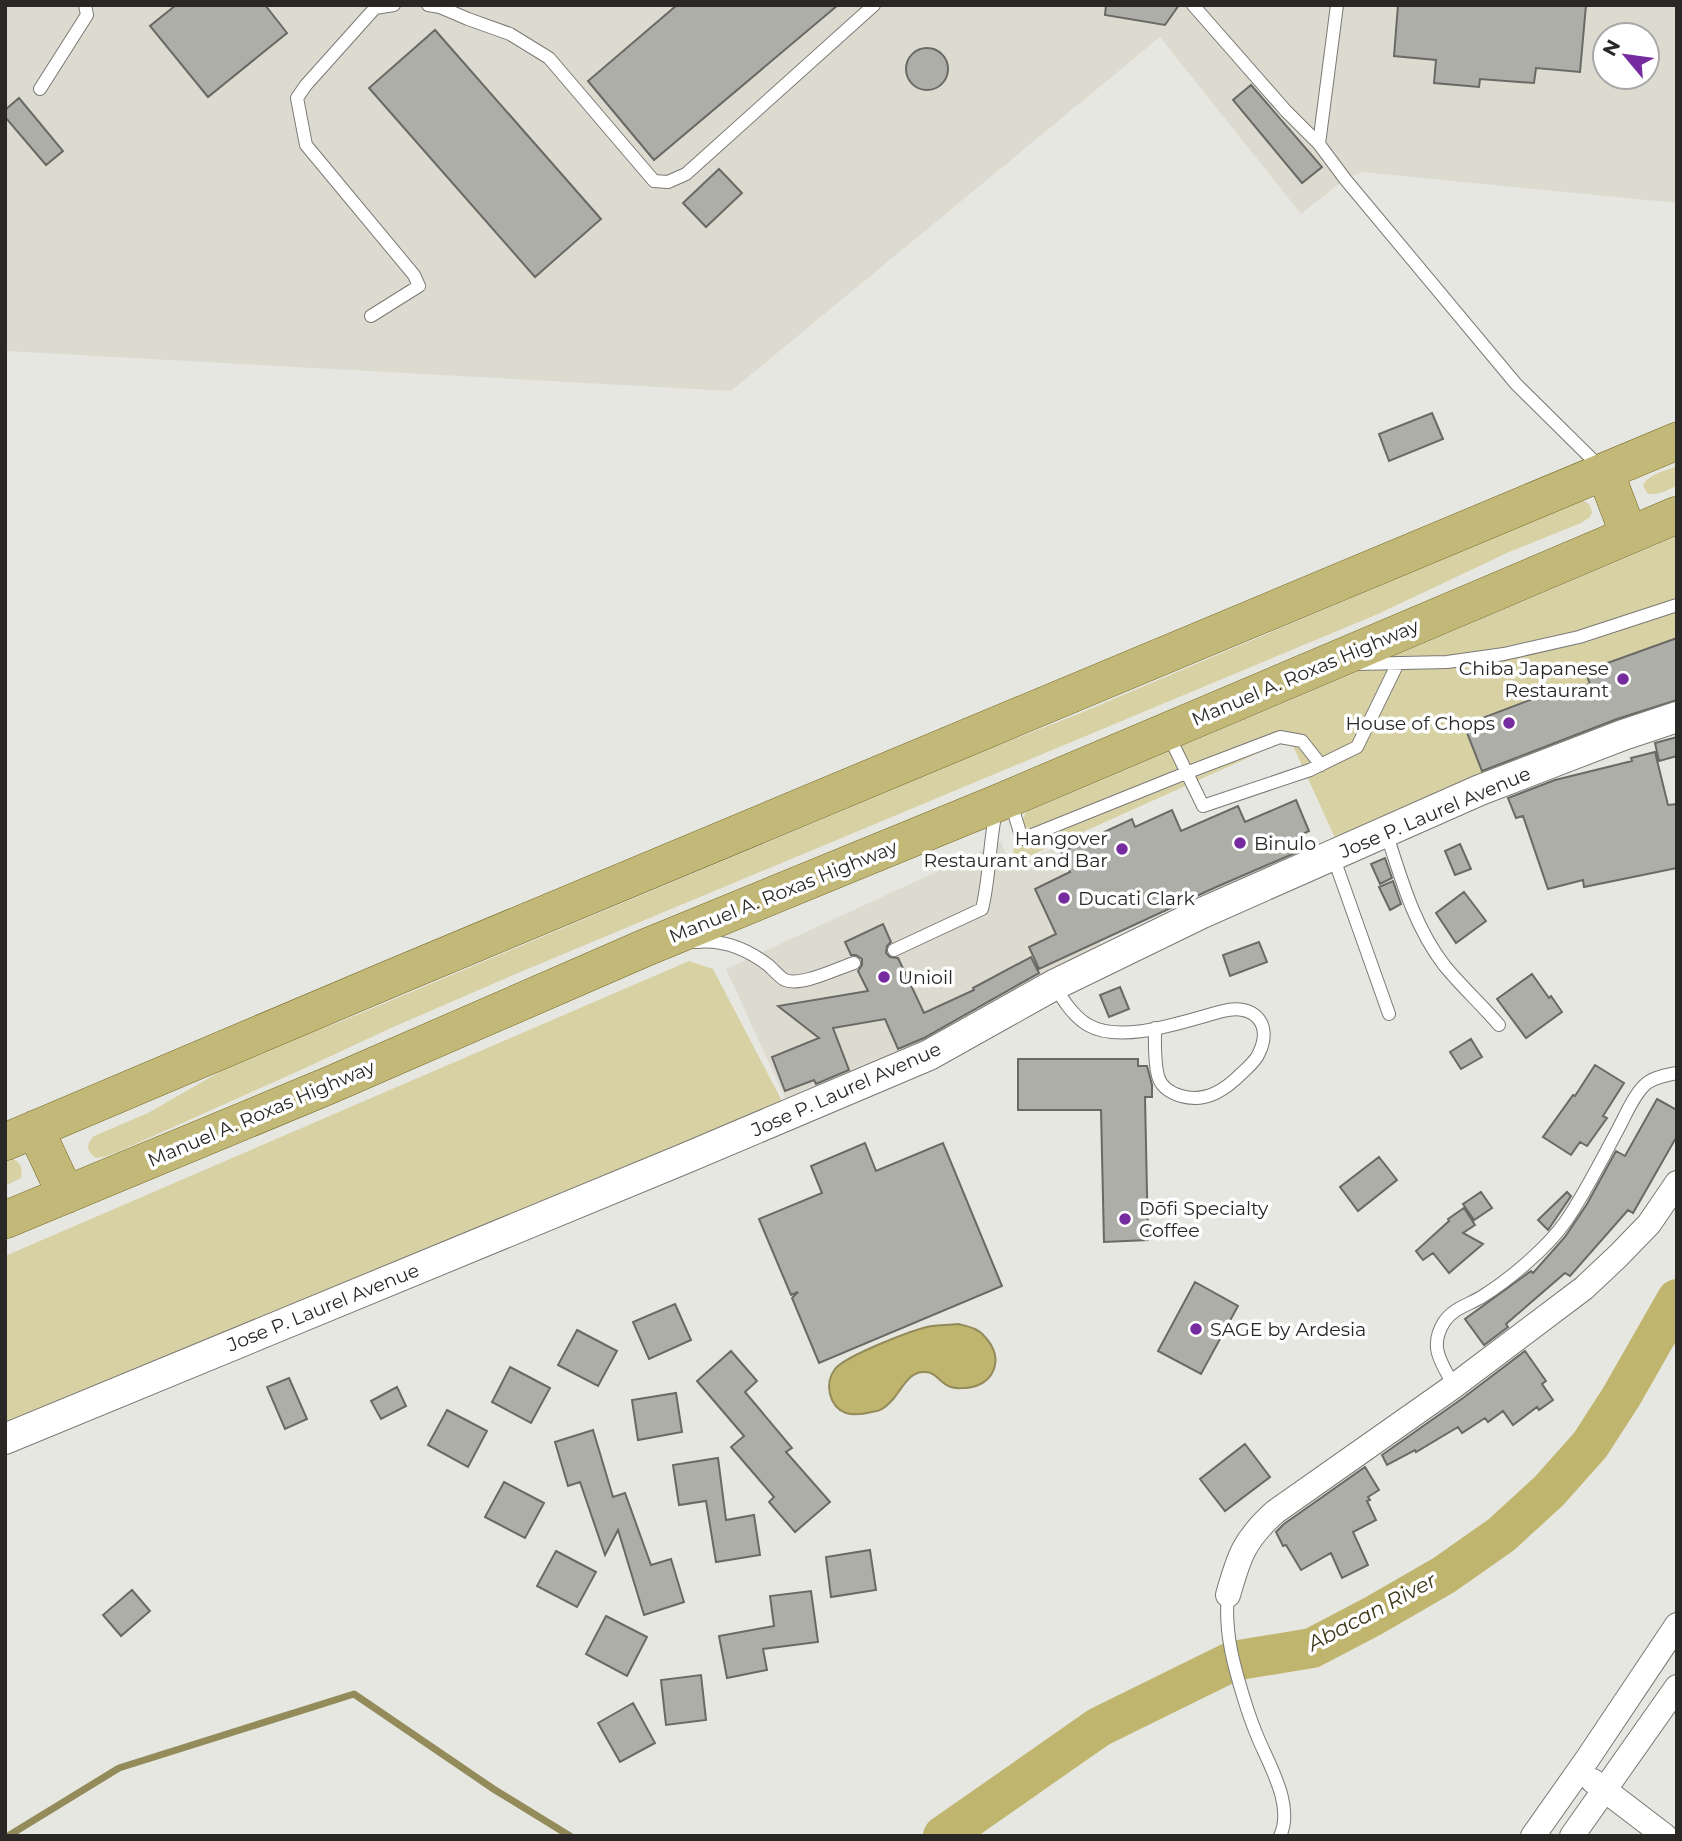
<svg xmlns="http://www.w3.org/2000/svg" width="1682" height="1841" viewBox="0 0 1682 1841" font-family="Montserrat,sans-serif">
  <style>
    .built { fill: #dddbcf; fill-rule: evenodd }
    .green { fill: #d8d1a4 }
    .water { fill: #c0b56e; stroke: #938b59; stroke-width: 2 }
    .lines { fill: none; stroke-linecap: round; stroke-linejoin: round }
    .stream { stroke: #938b59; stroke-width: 7 }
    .river { stroke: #c0b56e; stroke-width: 40 }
    .building { fill: #aeaea9; stroke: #696965; stroke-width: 2 }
    .service-casing { stroke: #7a7975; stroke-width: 14 }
    .minor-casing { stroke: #7a7975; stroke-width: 26 }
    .tertiary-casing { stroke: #7a7975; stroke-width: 32 }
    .primary-casing { stroke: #726721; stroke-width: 38 }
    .service { stroke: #fff; stroke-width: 12 }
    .minor { stroke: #fff; stroke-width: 24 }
    .tertiary { stroke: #fff; stroke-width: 30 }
    .primary { stroke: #c2b878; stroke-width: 37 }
    .poi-dot { fill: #762c9f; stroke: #fff; stroke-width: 2.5 }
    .labels { text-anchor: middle; stroke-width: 7; stroke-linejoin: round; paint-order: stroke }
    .poi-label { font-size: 19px; fill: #292827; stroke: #fff; text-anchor: start }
    .street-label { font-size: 19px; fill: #292827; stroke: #fff }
    .water-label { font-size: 21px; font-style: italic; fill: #3c3718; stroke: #fff }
  </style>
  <rect width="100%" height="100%" fill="#e7e7e2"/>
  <path class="built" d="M 5,5 L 1677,5 L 1677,203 L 1362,172 L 1345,179 L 1301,214 L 1160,37 L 731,391 L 5,351 ZM 1605,35 L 1647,35 L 1647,77 L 1605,77 Z
    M 1001,842 L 1009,863 L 1053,849 L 1102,946 L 957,1027 L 786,1100 L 726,969 Z"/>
  <path class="green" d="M 1677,466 L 1677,486 C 1667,490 1656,497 1647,493 L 1643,485 C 1649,474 1665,471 1677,466 Z
    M 1582,500 C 1589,503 1591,506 1592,513 L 1589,518 L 1581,523 L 1509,552 L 1378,614 L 518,973 L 391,1028 L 303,1069 L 120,1151 L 104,1157 L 96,1158 C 86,1151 86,1144 94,1136 L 148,1113 L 230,1066 L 286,1041 L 340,1022 L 984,751 L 1083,712 Z
    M 1677,536 L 1677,706 L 1335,838 L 1290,739 L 1025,858 L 1013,856 L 1015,837 L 1026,812 Z
    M 689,961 L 713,969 L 782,1101 L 5,1427 L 5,1256 Z
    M 13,1159 C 21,1163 23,1169 21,1178 L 5,1186 L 5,1161 Z"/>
  <path class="water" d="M 958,1324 C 970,1327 978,1328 986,1338 C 1004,1359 995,1384 967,1388 C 962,1388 956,1389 951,1387 C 940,1384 937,1372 925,1372 C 911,1371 904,1385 897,1394 C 894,1399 887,1406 882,1409 C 879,1411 876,1411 872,1412 C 864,1414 855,1416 846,1413 C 829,1407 824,1383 835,1369 C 845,1356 914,1329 932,1326 C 940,1325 949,1325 958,1324 Z"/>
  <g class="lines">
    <path class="stream" d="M 8,1836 L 119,1768 L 354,1694 L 495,1790 L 570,1836"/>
    <path class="river" d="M 943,1836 L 1099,1727 L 1233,1661 L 1312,1648 L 1373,1616 L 1444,1575 L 1501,1535 L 1549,1491 L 1590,1445 L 1621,1397 L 1677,1299"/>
  </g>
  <path class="building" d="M 176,5 L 265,5 L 287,33 L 208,97 L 150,26 Z
    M 677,5 L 838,5 L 654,160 L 588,81 Z
    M 1106,5 L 1179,5 L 1165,25 L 1105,15 Z
    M 1398,5 L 1586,5 L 1580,72 L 1536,68 L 1534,83 L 1480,79 L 1479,87 L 1434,83 L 1436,60 L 1394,56 Z
    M 435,30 L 601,219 L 535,277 L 369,88 Z
    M906 69a21 21 0 1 1 42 0a21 21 0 1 1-42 0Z
    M 1251,85 L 1322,167 L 1302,183 L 1233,100 Z
    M 19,98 L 63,151 L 46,165 L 5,117 L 5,110 Z
    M 719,169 L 742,193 L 706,227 L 683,203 Z
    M 1432,413 L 1443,439 L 1389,461 L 1379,434 Z
    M 1677,638 L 1677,700 L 1617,719 L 1482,771 L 1464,725 L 1543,695 L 1545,700 L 1590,684 L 1585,671 Z
    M 1677,737 L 1677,756 L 1659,761 L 1655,743 Z
    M 1655,752 L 1668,805 L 1677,804 L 1677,868 L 1584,887 L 1583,880 L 1548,889 L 1523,816 L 1516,818 L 1508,798 L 1555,780 L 1632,761 L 1631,758 Z
    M 1296,800 L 1309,831 L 1296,837 L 1302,850 L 1214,888 L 1039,969 L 1029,947 L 1056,934 L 1035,889 L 1070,872 L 1061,852 L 1132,819 L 1135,827 L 1172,810 L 1181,831 L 1238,806 L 1245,822 Z
    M 1460,844 L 1471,869 L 1455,875 L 1445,851 Z
    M 1385,858 L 1392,878 L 1380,884 L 1371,864 Z
    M 1393,881 L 1401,904 L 1390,910 L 1379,887 Z
    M 1464,892 L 1486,921 L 1456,943 L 1436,913 Z
    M 883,924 L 891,942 L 887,946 L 886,953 L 890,957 L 898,958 L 924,1013 L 974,990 L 973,988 L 1031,957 L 1039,973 L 924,1038 L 898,1049 L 885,1019 L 833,1028 L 849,1070 L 816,1084 L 814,1080 L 785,1091 L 772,1057 L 819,1038 L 778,1006 L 868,991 L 858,971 L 862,965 L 862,959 L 856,955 L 851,955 L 845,942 Z
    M 1259,942 L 1267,962 L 1230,976 L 1223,955 Z
    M 1532,974 L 1549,998 L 1551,996 L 1562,1012 L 1526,1038 L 1497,999 Z
    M 1120,987 L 1129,1009 L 1109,1017 L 1100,995 Z
    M 1471,1039 L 1482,1057 L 1461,1069 L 1450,1052 Z
    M 1018,1059 L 1138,1059 L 1138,1066 L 1147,1066 L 1152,1085 L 1152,1097 L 1145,1097 L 1148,1240 L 1104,1242 L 1101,1110 L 1018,1110 Z
    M 1595,1065 L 1624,1083 L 1603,1116 L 1607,1118 L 1587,1146 L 1580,1142 L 1571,1155 L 1543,1137 L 1573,1095 L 1575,1096 Z
    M 1657,1099 L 1677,1110 L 1677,1136 L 1633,1213 L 1628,1210 L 1570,1276 L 1565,1273 L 1506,1324 L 1508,1327 L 1484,1345 L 1465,1319 L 1531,1271 L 1533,1273 L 1565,1237 L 1587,1204 L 1616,1151 L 1625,1156 Z
    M 865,1143 L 876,1171 L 943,1143 L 1002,1286 L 819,1363 L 792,1298 L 798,1292 L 791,1295 L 759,1219 L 822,1193 L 811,1166 Z
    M 1379,1157 L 1397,1180 L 1358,1211 L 1340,1187 Z
    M 1481,1192 L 1492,1208 L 1474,1220 L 1463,1204 Z
    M 1567,1192 L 1571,1196 L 1548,1230 L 1538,1220 Z
    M 1464,1208 L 1475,1225 L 1463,1233 L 1483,1244 L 1449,1273 L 1433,1253 L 1423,1260 L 1416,1251 L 1449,1221 L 1448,1219 Z
    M 1195,1282 L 1238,1306 L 1201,1374 L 1158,1351 Z
    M 675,1304 L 691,1340 L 649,1359 L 633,1322 Z
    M 577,1330 L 617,1351 L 598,1386 L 558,1365 Z
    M 731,1351 L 757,1381 L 745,1392 L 792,1448 L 786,1452 L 830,1502 L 795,1532 L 769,1502 L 774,1497 L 731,1447 L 744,1436 L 697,1381 Z
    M 1525,1351 L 1546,1381 L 1542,1384 L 1553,1400 L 1539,1410 L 1537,1407 L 1513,1425 L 1503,1411 L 1488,1422 L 1485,1418 L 1462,1433 L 1458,1427 L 1416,1452 L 1415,1450 L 1387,1465 L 1382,1455 L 1463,1398 Z
    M 510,1367 L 550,1388 L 531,1423 L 492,1402 Z
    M 289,1378 L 307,1419 L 285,1429 L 267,1387 Z
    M 397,1387 L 406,1406 L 381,1419 L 371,1401 Z
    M 676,1393 L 682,1432 L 638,1440 L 632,1400 Z
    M 447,1410 L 487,1431 L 468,1467 L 428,1445 Z
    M 593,1430 L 613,1497 L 625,1493 L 651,1565 L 671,1559 L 684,1602 L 644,1615 L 618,1530 L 605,1555 L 580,1482 L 568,1486 L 555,1442 Z
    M 1245,1444 L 1270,1477 L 1225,1511 L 1200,1479 Z
    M 718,1458 L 726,1520 L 754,1515 L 760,1555 L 716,1562 L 706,1501 L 679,1505 L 673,1465 Z
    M 1365,1467 L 1379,1490 L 1368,1497 L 1370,1500 L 1367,1501 L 1376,1520 L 1353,1532 L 1368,1565 L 1342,1578 L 1331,1553 L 1301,1570 L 1286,1545 L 1283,1546 L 1276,1532 L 1284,1524 Z
    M 504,1482 L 544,1503 L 525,1538 L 485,1517 Z
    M 870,1550 L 876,1590 L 831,1597 L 826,1557 Z
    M 556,1551 L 596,1572 L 577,1607 L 537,1586 Z
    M 132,1590 L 150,1611 L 121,1636 L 103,1615 Z
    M 811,1591 L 818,1642 L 763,1649 L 767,1670 L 727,1678 L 719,1636 L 774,1626 L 770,1596 Z
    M 606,1616 L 647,1637 L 627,1676 L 586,1654 Z
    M 701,1675 L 706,1720 L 666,1725 L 661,1680 Z
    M 633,1703 L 655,1743 L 620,1762 L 598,1723 Z"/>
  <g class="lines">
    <defs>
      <path id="service" d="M 373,5 L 375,8 L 394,5
        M 428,5 L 440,7 L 468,19 L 510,34 L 549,58 L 654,181 L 668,182 L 686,174 L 874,5
        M 1193,5 L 1286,111 L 1319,144
        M 1337,5 L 1319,144 L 1345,179 L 1516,384 L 1602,469
        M 40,89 L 87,15 L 85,5
        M 371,316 L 419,286 L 414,275 L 306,145 L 297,98 L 306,85 L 375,8
        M 1357,664 L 1447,662 L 1504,654 L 1579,637 L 1677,605
        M 1168,734 L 1203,806 L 1310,770 L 1357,747 L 1398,663
        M 1010,800 L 1022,839 L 1186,773 L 1280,737 L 1302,741 L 1321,765
        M 1386,832 C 1401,878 1414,926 1444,965 C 1461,986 1481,1004 1499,1025
        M 1333,856 L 1389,1014
        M 696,942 C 723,939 747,949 768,965 C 773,969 779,977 785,980 C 800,987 838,968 854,963
        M 894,950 L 982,909 C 990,877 989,843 996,811
        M 1054,985 C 1063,1000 1073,1016 1088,1025 C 1123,1045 1187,1020 1223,1011 C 1254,1003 1273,1024 1259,1053 C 1256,1061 1248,1067 1242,1073 C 1225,1090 1206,1103 1181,1096 C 1171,1093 1161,1087 1158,1076 C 1154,1061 1155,1044 1155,1028
        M 1454,1386 C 1442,1363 1428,1348 1444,1322 C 1453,1308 1469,1305 1483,1296 C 1510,1279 1547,1248 1566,1221 C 1585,1193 1600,1163 1616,1133 C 1624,1119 1634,1093 1647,1083 C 1655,1077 1666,1075 1677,1073
        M 1228,1595 C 1224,1632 1234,1667 1245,1702 C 1248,1712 1252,1723 1256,1733 C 1267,1762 1295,1804 1280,1836"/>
      <path id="minor" d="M 1228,1595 C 1239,1556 1244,1540 1275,1512 L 1454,1386 L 1584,1288 L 1618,1256 L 1649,1224 L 1677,1183
        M 1593,1781 L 1665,1836
        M 1533,1836 L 1588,1758 L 1677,1625
        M 1572,1836 L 1677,1687"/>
      <path id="tertiary" d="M 5,1439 L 686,1158 L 929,1055 L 1054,985 L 1202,913 L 1480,790 L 1623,735 L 1677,717"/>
      <path id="primary" d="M 1605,472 L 1629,535
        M 35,1129 L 66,1195
        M 5,1142 L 392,978 L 1677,441
        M 5,1220 L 330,1085 L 647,947 L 998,803 L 1677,515"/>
    </defs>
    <use href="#service" class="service-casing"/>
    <use href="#minor" class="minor-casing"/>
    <use href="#tertiary" class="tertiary-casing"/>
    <use href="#primary" class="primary-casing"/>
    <use href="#service" class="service"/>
    <use href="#minor" class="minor"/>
    <use href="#tertiary" class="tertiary"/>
    <use href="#primary" class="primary"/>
  </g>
  <g class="poi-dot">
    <circle cx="1623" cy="679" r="7"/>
    <circle cx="1509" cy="723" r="7"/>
    <circle cx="1240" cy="843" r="7"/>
    <circle cx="1122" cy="849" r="7"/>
    <circle cx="1064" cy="898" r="7"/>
    <circle cx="884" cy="977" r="7"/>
    <circle cx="1125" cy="1219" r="7"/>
    <circle cx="1196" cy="1329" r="7"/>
  </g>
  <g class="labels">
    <g class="poi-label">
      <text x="1609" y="675" text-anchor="end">Chiba Japanese<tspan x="1609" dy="22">Restaurant</tspan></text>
      <text x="1495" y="730" text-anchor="end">House of Chops</text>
      <text x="1108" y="845" text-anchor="end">Hangover<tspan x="1108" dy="22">Restaurant and Bar</tspan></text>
      <text x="1254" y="850">Binulo</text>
      <text x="1078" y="905">Ducati Clark</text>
      <text x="898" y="984">Unioil</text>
      <text x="1139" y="1215">Dōfi Specialty<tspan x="1139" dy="22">Coffee</tspan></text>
      <text x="1210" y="1336">SAGE by Ardesia</text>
    </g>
    <g class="street-label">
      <text transform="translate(1305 672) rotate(-23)" y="7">Manuel A. Roxas Highway</text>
      <text transform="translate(1435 812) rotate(-23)" y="7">Jose P. Laurel Avenue</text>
      <text transform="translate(783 891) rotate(-22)" y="7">Manuel A. Roxas Highway</text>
      <text transform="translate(846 1089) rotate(-24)" y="7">Jose P. Laurel Avenue</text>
      <text transform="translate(261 1113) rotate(-23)" y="7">Manuel A. Roxas Highway</text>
      <text transform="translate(323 1307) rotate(-22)" y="7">Jose P. Laurel Avenue</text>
    </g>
    <g class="water-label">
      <text transform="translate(1372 1612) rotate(-28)" y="7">Abacan River</text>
    </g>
  </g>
  <rect width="1682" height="1841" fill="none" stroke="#292827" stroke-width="14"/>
  <g transform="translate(1626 56) rotate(299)"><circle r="33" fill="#ffffff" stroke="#a9a9a9" stroke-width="2"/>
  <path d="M0-5L12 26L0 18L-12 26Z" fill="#762c9f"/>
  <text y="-10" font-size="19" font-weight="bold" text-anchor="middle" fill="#292827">N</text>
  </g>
</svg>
